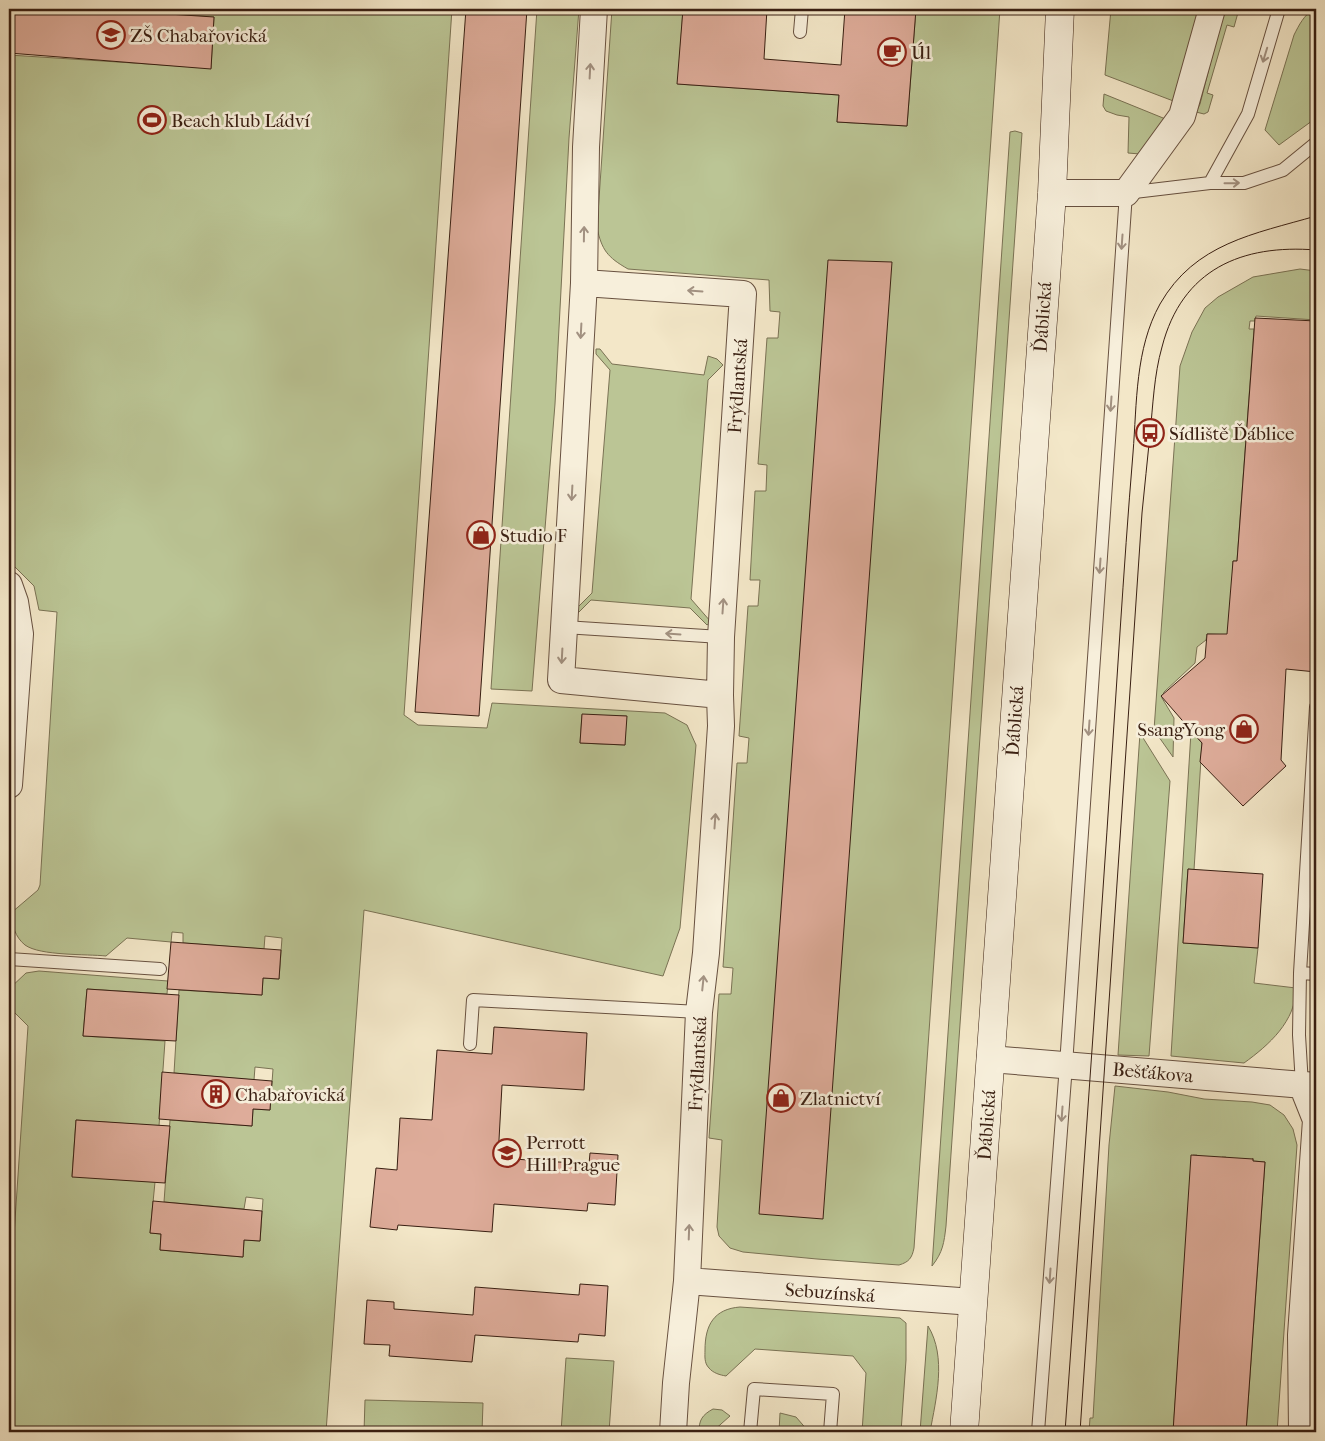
<svg xmlns="http://www.w3.org/2000/svg" width="1325" height="1441" viewBox="0 0 1325 1441" font-family="'IM FELL French Canon',serif">
  <style>
    .green { fill: #bbc595; stroke: #7a7254; fill-rule: evenodd }
    .building { fill: #deac9a; stroke: #391f12 }
    .lines { fill: none; stroke-linecap: round; stroke-linejoin: round }
    .lane-casing { stroke: #685140; stroke-width: 14 }
    .street-casing { stroke: #685140; stroke-width: 28 }
    .secondary-casing { stroke: #391f12; stroke-width: 29 }
    .lane { stroke: #f7efdb; stroke-width: 12 }
    .street { stroke: #f7efdb; stroke-width: 26 }
    .secondary { stroke: #f7efdb; stroke-width: 28 }
    .tram { stroke: #391f12; stroke-width: 1 }
    .oneway { stroke: #a29181 }
    .labels { text-anchor: middle; stroke-width: 5; stroke-linejoin: round; paint-order: stroke }
    .poi-label { font-size: 19px; fill: #391f12; stroke: #f7efdb; text-anchor: start }
    .street-label { font-size: 19px; fill: #391f12; stroke: #f7efdb }
  </style>
  <rect width="100%" height="100%" fill="#f3e7c8"/>
  <filter id="stains"><feTurbulence type="fractalNoise" baseFrequency=".004" numOctaves="4"/><feColorMatrix values="0 0 0 0 .2 0 0 0 0 .09 0 0 0 0 .02 0 0 0 .5 -.17"/></filter>
  <radialGradient id="worn" r=".72"><stop offset=".6" stop-color="#630" stop-opacity="0"/><stop offset="1" stop-color="#630" stop-opacity=".3"/></radialGradient>
  <path class="green" d="M 92,9 L 452,9 L 404,715 L 418,725 L 487,728 L 492,703 L 665,713 L 687,725 L 696,745 L 680,928 L 663,976 L 364,910 L 326,1432 L 9,1432 L 9,1310 L 28,1026 L 9,1007 L 9,989 L 26,973 L 39,971 L 168,981 L 167,994 L 87,989 L 83,1036 L 165,1041 L 159,1126 L 76,1120 L 72,1176 L 155,1182 L 150,1233 L 161,1234 L 160,1250 L 243,1257 L 244,1240 L 260,1241 L 263,1199 L 246,1197 L 244,1209 L 164,1202 L 170,1120 L 252,1126 L 253,1109 L 270,1110 L 273,1069 L 255,1067 L 254,1080 L 174,1073 L 179,990 L 262,995 L 263,978 L 279,979 L 282,938 L 265,936 L 264,949 L 183,943 L 183,933 L 172,932 L 171,942 L 127,938 L 106,956 C 87,954 40,956 25,945 C 15,937 12,925 11,913 L 38,890 L 40,885 L 57,612 L 39,610 L 34,586 L 9,561 L 9,55 L 211,68 L 214,17 ZM 582,715 L 626,716 L 625,745 L 580,743 Z
    M 537,9 L 579,9 L 569,138 L 555,404 L 532,691 L 491,689 Z
    M 612,9 L 683,9 L 678,84 L 839,95 L 837,122 L 907,126 L 916,9 L 1000,9 L 914,1248 C 912,1258 909,1262 899,1265 L 817,1259 L 743,1252 L 730,1248 L 719,1236 L 717,1227 L 722,1140 L 709,1138 L 719,994 L 731,994 L 733,968 L 723,967 L 737,763 L 747,763 L 749,738 L 739,736 L 748,606 L 758,606 L 760,580 L 750,580 L 755,491 L 766,491 L 767,465 L 758,464 L 767,338 L 778,338 L 780,312 L 770,311 L 769,280 L 628,269 C 607,257 602,250 597,228 Z
    M 1111,9 L 1203,9 L 1176,102 L 1105,75 Z
    M 1224,9 L 1239,9 L 1234,27 L 1227,25 L 1207,93 L 1213,95 L 1208,112 L 1204,114 L 1196,112 L 1200,104 Z
    M 1314,9 L 1316,9 L 1316,118 L 1279,145 L 1265,130 L 1294,35 C 1299,25 1304,15 1314,9 Z
    M 1104,94 L 1168,120 L 1140,154 L 1128,153 L 1129,117 L 1117,115 L 1106,111 L 1103,106 Z
    M 1015,131 L 1022,133 L 946,1226 C 944,1243 943,1252 932,1266 L 1010,132 Z
    M 1300,269 L 1316,271 L 1316,320 L 1256,316 L 1255,321 L 1250,321 L 1249,329 L 1254,329 L 1237,561 L 1233,561 L 1232,635 L 1207,634 L 1206,640 L 1197,647 L 1195,663 L 1164,692 L 1162,698 L 1174,718 L 1173,757 L 1154,730 L 1180,366 L 1192,332 L 1205,308 L 1218,297 L 1253,277 Z
    M 596,349 L 600,349 L 612,364 L 704,375 L 708,356 L 717,359 L 723,365 L 708,380 L 691,599 L 711,622 L 707,625 L 690,608 L 591,600 L 578,613 L 575,610 L 592,593 L 610,370 L 596,354 Z
    M 1191,732 L 1202,743 L 1194,870 L 1188,869 L 1183,943 L 1258,948 L 1254,983 L 1296,988 C 1296,1021 1269,1045 1244,1063 L 1171,1056 Z
    M 1140,733 L 1170,781 L 1149,1056 L 1118,1055 Z
    M 1115,1086 L 1168,1092 L 1204,1099 L 1252,1102 L 1270,1105 L 1284,1115 L 1293,1129 L 1297,1145 L 1277,1432 L 1246,1432 L 1265,1162 L 1253,1161 L 1253,1158 L 1251,1161 L 1227,1159 L 1226,1157 L 1222,1157 L 1221,1159 L 1197,1157 L 1197,1155 L 1193,1155 L 1173,1432 L 1089,1432 L 1090,1418 L 1093,1418 L 1109,1145 Z
    M 740,1307 L 900,1318 L 906,1323 L 906,1360 L 901,1432 L 862,1432 L 866,1373 L 853,1356 L 755,1349 L 726,1376 C 720,1375 713,1373 709,1368 C 704,1363 705,1356 705,1350 C 705,1325 714,1309 740,1307 Z
    M 928,1326 C 947,1357 936,1399 930,1432 L 920,1432 Z
    M 566,1358 L 614,1361 L 609,1432 L 561,1432 Z
    M 365,1400 L 483,1403 L 482,1432 L 364,1432 Z
    M 713,1409 L 722,1410 L 730,1416 L 712,1432 L 699,1432 C 699,1420 702,1415 713,1409 Z
    M 780,1413 L 796,1417 L 809,1432 L 779,1432 Z"/>
  <path class="building" d="M 9,9 L 92,9 L 214,17 L 211,69 L 9,53 Z
    M 466,9 L 527,9 L 479,716 L 415,712 Z
    M 683,9 L 767,9 L 764,59 L 841,65 L 845,9 L 916,9 L 907,126 L 837,122 L 839,95 L 677,84 Z
    M 828,260 L 892,262 L 823,1219 L 759,1214 Z
    M 1255,318 L 1316,321 L 1316,672 L 1286,669 L 1281,760 L 1286,766 L 1243,806 L 1200,762 L 1202,743 L 1161,696 L 1205,658 L 1207,634 L 1227,634 L 1233,561 L 1237,561 Z
    M 582,714 L 627,716 L 625,745 L 580,743 Z
    M 1188,869 L 1263,874 L 1258,948 L 1183,943 Z
    M 171,942 L 281,950 L 279,979 L 263,978 L 262,995 L 167,989 Z
    M 87,989 L 179,995 L 176,1041 L 83,1036 Z
    M 494,1027 L 587,1033 L 584,1090 L 502,1085 L 498,1158 L 589,1164 L 590,1153 L 618,1155 L 615,1205 L 588,1203 L 587,1211 L 494,1204 L 492,1232 L 398,1225 L 397,1230 L 370,1227 L 376,1168 L 397,1170 L 400,1118 L 432,1120 L 437,1050 L 492,1054 Z
    M 162,1072 L 272,1081 L 270,1110 L 253,1109 L 252,1126 L 159,1119 Z
    M 76,1120 L 170,1126 L 165,1183 L 72,1177 Z
    M 1191,1155 L 1253,1159 L 1253,1161 L 1265,1162 L 1246,1432 L 1173,1432 Z
    M 153,1201 L 262,1211 L 260,1241 L 244,1240 L 243,1257 L 160,1250 L 161,1234 L 150,1233 Z
    M 580,1284 L 608,1286 L 605,1336 L 579,1334 L 578,1342 L 475,1335 L 472,1362 L 389,1356 L 390,1345 L 364,1344 L 367,1300 L 394,1302 L 394,1309 L 473,1315 L 475,1287 L 579,1295 Z"/>
  <g class="lines">
    <defs>
      <path id="lane" d="M 1279,9 L 1248,114 L 1210,183 L 1244,183 L 1283,170 L 1316,143
        M 800,32 L 802,9
        M 564,627 L 721,637
        M 9,959 L 160,969
        M 1300,973 L 1316,974
        M 470,1044 L 473,1000 L 699,1012
        M 1302,1085 L 1299,1035 L 1300,973 L 1316,707
        M 750,1432 L 754,1389 L 833,1394 L 830,1432
        M 1038,1432 L 1066,1065 L 1126,193 L 1210,183"/>
      <path id="street" d="M 594,9 L 586,147 L 584,283 L 581,335 L 561,680 L 720,695
        M 1052,193 L 1126,193 L 1182,116 L 1212,9
        M 584,283 L 743,294 L 721,637 L 720,695 L 721,726 L 706,953 L 699,1012 L 687,1281 L 676,1383 L 673,1432
        M 9,585 L 15,602 L 20,634 L 9,785
        M 990,1059 L 1316,1086
        M 687,1281 L 973,1302
        M 1302,1432 L 1301,1335 L 1316,1120 L 1302,1085"/>
      <path id="secondary" d="M 964,1432 L 1052,193 L 1060,9"/>
    </defs>
    <use href="#lane" class="lane-casing"/>
    <use href="#street" class="street-casing"/>
    <use href="#secondary" class="secondary-casing"/>
    <use href="#lane" class="lane"/>
    <use href="#street" class="street"/>
    <use href="#secondary" class="secondary"/>
    <path class="tram" d="M 1065,1432 C 1084,1165 1103,899 1120,632 C 1124,572 1128,513 1133,453 C 1137,403 1135,349 1160,304 C 1195,243 1254,234 1316,216
      M 1080,1432 L 1142,513 C 1145,487 1147,460 1150,434 C 1153,405 1154,375 1162,347 C 1182,269 1242,244 1316,250"/>
  </g>
  <defs><path id="oneway-shaft" d="M-6 0H5M1.5-3L5.5 0L1.5 3" fill="none" stroke-width="1.6" stroke-linecap="round" stroke-linejoin="round" transform="scale(1.25)"/></defs>
  <g class="oneway">
    <use href="#oneway-shaft" transform="translate(1265 55) rotate(107)"/>
    <use href="#oneway-shaft" transform="translate(590 71) rotate(-87)"/>
    <use href="#oneway-shaft" transform="translate(1232 183) rotate(-1)"/>
    <use href="#oneway-shaft" transform="translate(584 234) rotate(-89)"/>
    <use href="#oneway-shaft" transform="translate(1122 242) rotate(94)"/>
    <use href="#oneway-shaft" transform="translate(695 291) rotate(-176)"/>
    <use href="#oneway-shaft" transform="translate(581 331) rotate(93)"/>
    <use href="#oneway-shaft" transform="translate(1111 404) rotate(94)"/>
    <use href="#oneway-shaft" transform="translate(572 493) rotate(93)"/>
    <use href="#oneway-shaft" transform="translate(1100 566) rotate(94)"/>
    <use href="#oneway-shaft" transform="translate(723 606) rotate(-86)"/>
    <use href="#oneway-shaft" transform="translate(673 634) rotate(-176)"/>
    <use href="#oneway-shaft" transform="translate(562 656) rotate(93)"/>
    <use href="#oneway-shaft" transform="translate(1089 728) rotate(94)"/>
    <use href="#oneway-shaft" transform="translate(715 821) rotate(-86)"/>
    <use href="#oneway-shaft" transform="translate(703 983) rotate(-84)"/>
    <use href="#oneway-shaft" transform="translate(1062 1114) rotate(94)"/>
    <use href="#oneway-shaft" transform="translate(689 1232) rotate(-88)"/>
    <use href="#oneway-shaft" transform="translate(1050 1276) rotate(94)"/>
  </g>
  <defs>
    <symbol id="school-ring" viewBox="-11 -11 22 22"><circle r="9.5" fill="#f7efdb" stroke="#8f2418" stroke-width="1.5"/><path d="M0-5L7-2L0 1L-7-2ZM-4 1L0 2.5L4 1V4Q0 6-4 4Z" fill="#8f2418"/></symbol>
    <symbol id="cafe-ring" viewBox="-11 -11 22 22"><circle r="9.5" fill="#f7efdb" stroke="#8f2418" stroke-width="1.5"/><path d="M-5.5-4.5H6V0H3Q3 3.5 0 3.5H-2.5Q-5.5 3.5-5.5 0ZM3-3.2v2h1.7v-2ZM-6 4.5H4V6H-6Z" fill="#8f2418"/></symbol>
    <symbol id="stadium-ring" viewBox="-11 -11 22 22"><circle r="9.5" fill="#f7efdb" stroke="#8f2418" stroke-width="1.5"/><path d="M0-5a6.5 5 0 1 0 0 10a6.5 5 0 1 0 0-10ZM-3.5-1.8h7v3.6h-7Z" fill="#8f2418"/></symbol>
    <symbol id="bus-ring" viewBox="-11 -11 22 22"><circle r="9.5" fill="#f7efdb" stroke="#8f2418" stroke-width="1.5"/><path d="M-5-6H5V4H4V6H2V4H-2V6H-4V4H-5ZM-3.5-4V0h7V-4ZM-3.5 1.2v1.5H-2V1.2ZM2 1.2v1.5H3.5V1.2Z" fill="#8f2418"/></symbol>
    <symbol id="shop-ring" viewBox="-11 -11 22 22"><circle r="9.5" fill="#f7efdb" stroke="#8f2418" stroke-width="1.5"/><path d="M-5-2.5h2.3a2.7 3.5 0 0 1 5.4 0H5L5.5 6h-11ZM-1.5-2.5h3a1.5 2.3 0 0 0-3 0Z" fill="#8f2418"/></symbol>
    <symbol id="building-ring" viewBox="-11 -11 22 22"><circle r="9.5" fill="#f7efdb" stroke="#8f2418" stroke-width="1.5"/><path d="M-4-6H4V6H1V3H-1V6H-4ZM-2.5-4.3h1.7v1.8h-1.7ZM.8-4.3h1.7v1.8H.8ZM-2.5-1h1.7V.8h-1.7ZM.8-1h1.7V.8H.8Z" fill="#8f2418"/></symbol>
  </defs>
  <g fill-rule="evenodd">
    <use href="#school-ring" x="95" y="19" width="32" height="32"/>
    <use href="#cafe-ring" x="876" y="36" width="32" height="32"/>
    <use href="#stadium-ring" x="136" y="104" width="32" height="32"/>
    <use href="#bus-ring" x="1134" y="417" width="32" height="32"/>
    <use href="#shop-ring" x="465" y="519" width="32" height="32"/>
    <use href="#shop-ring" x="1228" y="713" width="32" height="32"/>
    <use href="#building-ring" x="200" y="1078" width="32" height="32"/>
    <use href="#shop-ring" x="765" y="1082" width="32" height="32"/>
    <use href="#school-ring" x="491" y="1137" width="32" height="32"/>
  </g>
  <g class="labels">
    <g class="poi-label">
      <text x="130" y="42">ZŠ Chabařovická</text>
      <text x="911" y="59">Úl</text>
      <text x="171" y="127">Beach klub Ládví</text>
      <text x="1169" y="440">Sídliště Ďáblice</text>
      <text x="500" y="542">Studio F</text>
      <text x="1225" y="736" text-anchor="end">SsangYong</text>
      <text x="235" y="1101">Chabařovická</text>
      <text x="800" y="1105">Zlatnictví</text>
      <text x="526" y="1149">Perrott<tspan x="526" dy="22">Hill Prague</tspan></text>
    </g>
    <g class="street-label">
      <text transform="translate(1042 317) rotate(-86)" y="7">Ďáblická</text>
      <text transform="translate(737 386) rotate(-86)" y="7">Frýdlantská</text>
      <text transform="translate(1014 721) rotate(-86)" y="7">Ďáblická</text>
      <text transform="translate(697 1064) rotate(-87)" y="7">Frýdlantská</text>
      <text transform="translate(1153 1072) rotate(5)" y="7">Bešťákova</text>
      <text transform="translate(986 1125) rotate(-86)" y="7">Ďáblická</text>
      <text transform="translate(830 1292) rotate(4)" y="7">Sebuzínská</text>
    </g>
  </g>
  <rect width="1325" height="1441" fill="none" stroke="#f3e7c8" stroke-width="30"/>
  <rect x="10" y="10" width="1305" height="1421" fill="none" stroke="#391f12" stroke-width="2.5"/>
  <rect x="15" y="15" width="1295" height="1411" fill="none" stroke="#391f12"/>
  <rect width="100%" height="100%" filter="url(#stains)"/>
  <rect width="100%" height="100%" fill="url(#worn)"/>
</svg>
